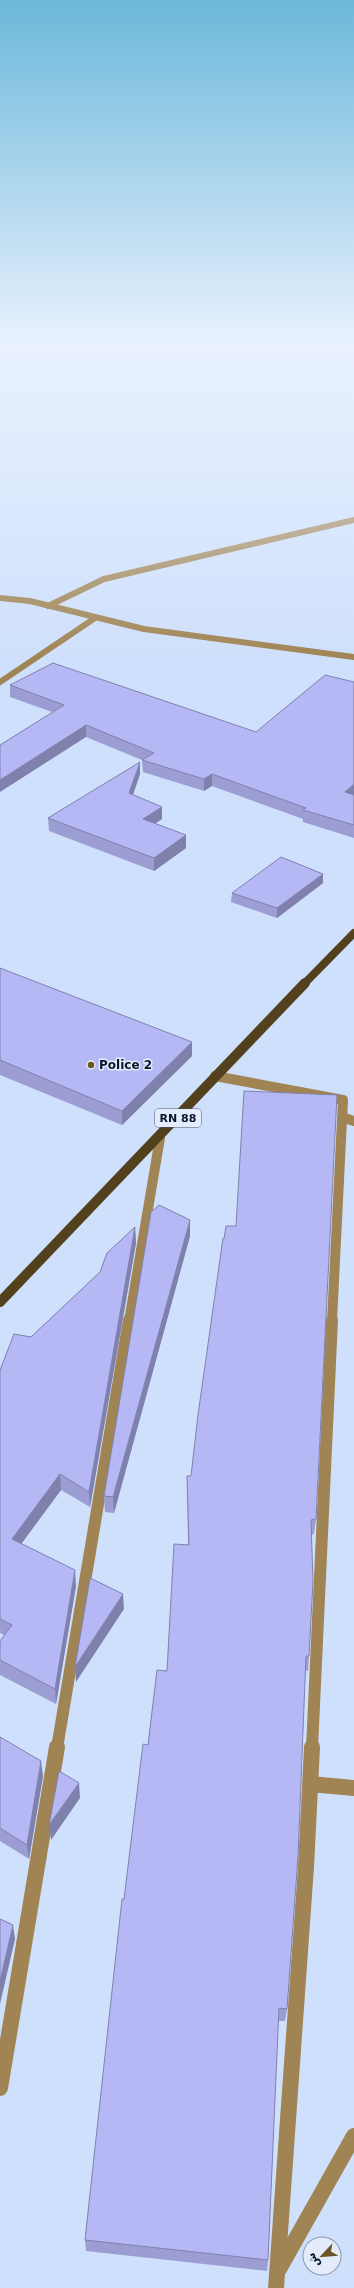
<svg xmlns="http://www.w3.org/2000/svg" width="354" height="2288" viewBox="0 0 354 2288" font-family="'DejaVu Sans',Vazirmatn,sans-serif">
  <style>
    .lines { fill: none; stroke-linecap: round; stroke-linejoin: round }
    .minor-far3 { stroke: #a08453; stroke-width: 6 }
    .minor-far2 { stroke: #a08453; stroke-width: 10 }
    .minor-far1 { stroke: #a08453; stroke-width: 12 }
    .minor { stroke: #a08453; stroke-width: 16 }
    .tertiary { stroke: #a08453; stroke-width: 6 }
    .primary-far1 { stroke: #53411e; stroke-width: 8 }
    .primary { stroke: #53411e; stroke-width: 10 }
    .wall { fill: #9c9ed3 }
    .shaded-wall { fill: #7f81ac }
    .building { fill: #b5b8f5; stroke: #7f81ac }
    .poi-dot { fill: #6e5526; stroke: #e4ecfb; stroke-width: 1.5 }
    .labels { text-anchor: middle; stroke-width: 3; stroke-linejoin: round; paint-order: stroke }
    .shield { fill: #e4ecfb; stroke: #49556b; stroke-width: 1 }
    .shield-label { font-size: 11px; font-weight: bold; fill: #07142d }
    .poi-label { font-size: 12px; font-weight: bold; fill: #07142d; stroke: #e4ecfb; text-anchor: start }
  </style>
  <rect width="100%" height="100%" fill="#cfe0fc"/>
  <g class="lines">
    <path class="minor-far3" d="M 48,606 L 104,579 L 354,520
      M 0,682 L 95,618"/>
    <path class="minor-far2" d="M 215,1076 L 343,1100 L 332,1321
      M 342,1117 L 354,1121
      M 129,1321 L 160,1138"/>
    <path class="minor-far1" d="M 57,1748 L 129,1320
      M 312,1748 L 332,1320"/>
    <path class="minor" d="M 310,1784 L 354,1788
      M 0,2088 L 57,1747
      M 279,2269 L 354,2136
      M 276,2288 L 306,1867 L 312,1747"/>
    <path class="tertiary" d="M 0,598 L 30,601 L 144,629 L 354,657"/>
    <path class="primary-far1" d="M 304,984 L 354,933"/>
    <path class="primary" d="M 0,1302 L 305,983"/>
  </g>
  <path class="wall" d="M 354,682 L 354,838 L 303,822 L 303,819 L 212,786 L 204,791 L 143,772 L 142,760 L 86,737 L 52,712 L 10,697 L 10,685 L 256,732 Z
    M 140,774 L 133,795 L 162,807 L 162,819 L 155,824 L 186,835 L 186,848 L 154,871 L 49,831 L 48,818 Z
    M 323,883 L 277,918 L 231,902 L 232,893 Z
    M 0,968 L 192,1056 L 122,1125 L 0,1075 Z
    M 190,1220 L 190,1236 L 114,1513 L 105,1512 L 104,1496 Z
    M 135,1227 L 136,1243 L 90,1507 L 61,1490 L 21,1544 L 76,1586 L 56,1704 L 0,1675 L 0,1641 L 4,1635 L 0,1633 L 0,1370 L 31,1337 L 100,1272 Z
    M 187,1476 L 316,1519 L 314,1534 L 312,1535 L 309,1656 L 308,1671 L 305,1670 L 287,2009 L 285,2021 L 278,2021 L 268,2260 L 267,2271 L 86,2251 L 85,2240 L 124,1899 L 167,1671 L 188,1545 Z
    M 0,1737 L 43,1776 L 29,1859 L 0,1841 Z"/>
  <path class="shaded-wall" d="M 86,725 L 86,737 L 0,792 L 0,780 Z
    M 140,762 L 140,774 L 129,806 L 129,793 Z
    M 212,774 L 212,786 L 204,791 L 204,779 Z
    M 354,784 L 354,795 L 345,792 Z
    M 162,807 L 162,819 L 143,831 L 143,819 Z
    M 186,835 L 186,848 L 154,871 L 154,858 Z
    M 323,874 L 323,883 L 277,918 L 277,908 Z
    M 192,1042 L 192,1056 L 122,1125 L 122,1111 Z
    M 190,1220 L 190,1236 L 114,1513 L 113,1497 Z
    M 135,1227 L 136,1243 L 90,1507 L 89,1492 Z
    M 60,1474 L 61,1490 L 13,1555 L 12,1539 Z
    M 75,1570 L 76,1586 L 56,1704 L 55,1689 Z
    M 123,1594 L 124,1609 L 76,1682 L 75,1667 Z
    M 41,1761 L 43,1776 L 29,1859 L 27,1845 Z
    M 79,1783 L 80,1798 L 51,1840 L 49,1825 Z
    M 13,1925 L 15,1939 L 0,2004 L 0,1981 Z"/>
  <path class="building" d="M 53,663 L 256,732 L 325,675 L 354,682 L 354,784 L 345,792 L 354,795 L 354,825 L 303,810 L 306,808 L 212,774 L 204,779 L 142,760 L 154,753 L 86,725 L 0,780 L 0,745 L 64,705 L 10,685 Z
    M 140,762 L 129,793 L 162,807 L 143,819 L 186,835 L 154,858 L 48,818 Z
    M 281,857 L 323,874 L 277,908 L 232,893 Z
    M 0,968 L 192,1042 L 122,1111 L 0,1060 Z
    M 244,1091 L 337,1095 L 316,1519 L 311,1520 L 313,1582 L 309,1656 L 306,1656 L 298,1856 L 287,2009 L 279,2008 L 268,2260 L 85,2240 L 122,1899 L 124,1899 L 143,1744 L 148,1745 L 157,1670 L 167,1671 L 174,1544 L 189,1545 L 187,1476 L 191,1476 L 198,1415 L 223,1238 L 224,1239 L 226,1226 L 236,1226 Z
    M 159,1205 L 190,1220 L 113,1497 L 104,1496 L 151,1212 Z
    M 135,1227 L 89,1492 L 60,1474 L 12,1539 L 75,1570 L 55,1689 L 0,1660 L 0,1641 L 12,1625 L 0,1619 L 0,1370 L 14,1334 L 31,1337 L 100,1272 L 107,1253 Z
    M 90,1578 L 123,1594 L 75,1667 Z
    M 0,1737 L 41,1761 L 27,1845 L 0,1828 Z
    M 59,1771 L 79,1783 L 49,1825 Z
    M 0,1919 L 13,1925 L 0,1981 Z"/>
  <linearGradient id="sky" x2="0" y2="1"><stop stop-color="#6bb8da"/><stop offset="0.52" stop-color="#e9f1fe"/><stop offset="1" stop-color="#e9f1fe" stop-opacity="0"/></linearGradient>
  <rect width="354" height="661" fill="url(#sky)"/>
  <circle class="poi-dot" cx="91" cy="1065" r="4"/>
  <g class="labels">
    <rect class="shield" x="155" y="1109" width="46" height="18" rx="3"/>
    <g class="shield-label">
      <text x="178" y="1122">RN 88</text>
    </g>
    <g class="poi-label">
      <text x="99" y="1069">Police 2</text>
    </g>
  </g>
  <g transform="translate(322 2256) rotate(244)"><circle r="19" fill="#e4ecfb" stroke="#8c96a9"/>
  <path d="M0-3L7 15L0 10L-7 15Z" fill="#6e5526"/>
  <text y="-6" font-size="11" font-weight="bold" text-anchor="middle" fill="#07142d">ش</text>
  </g>
</svg>
